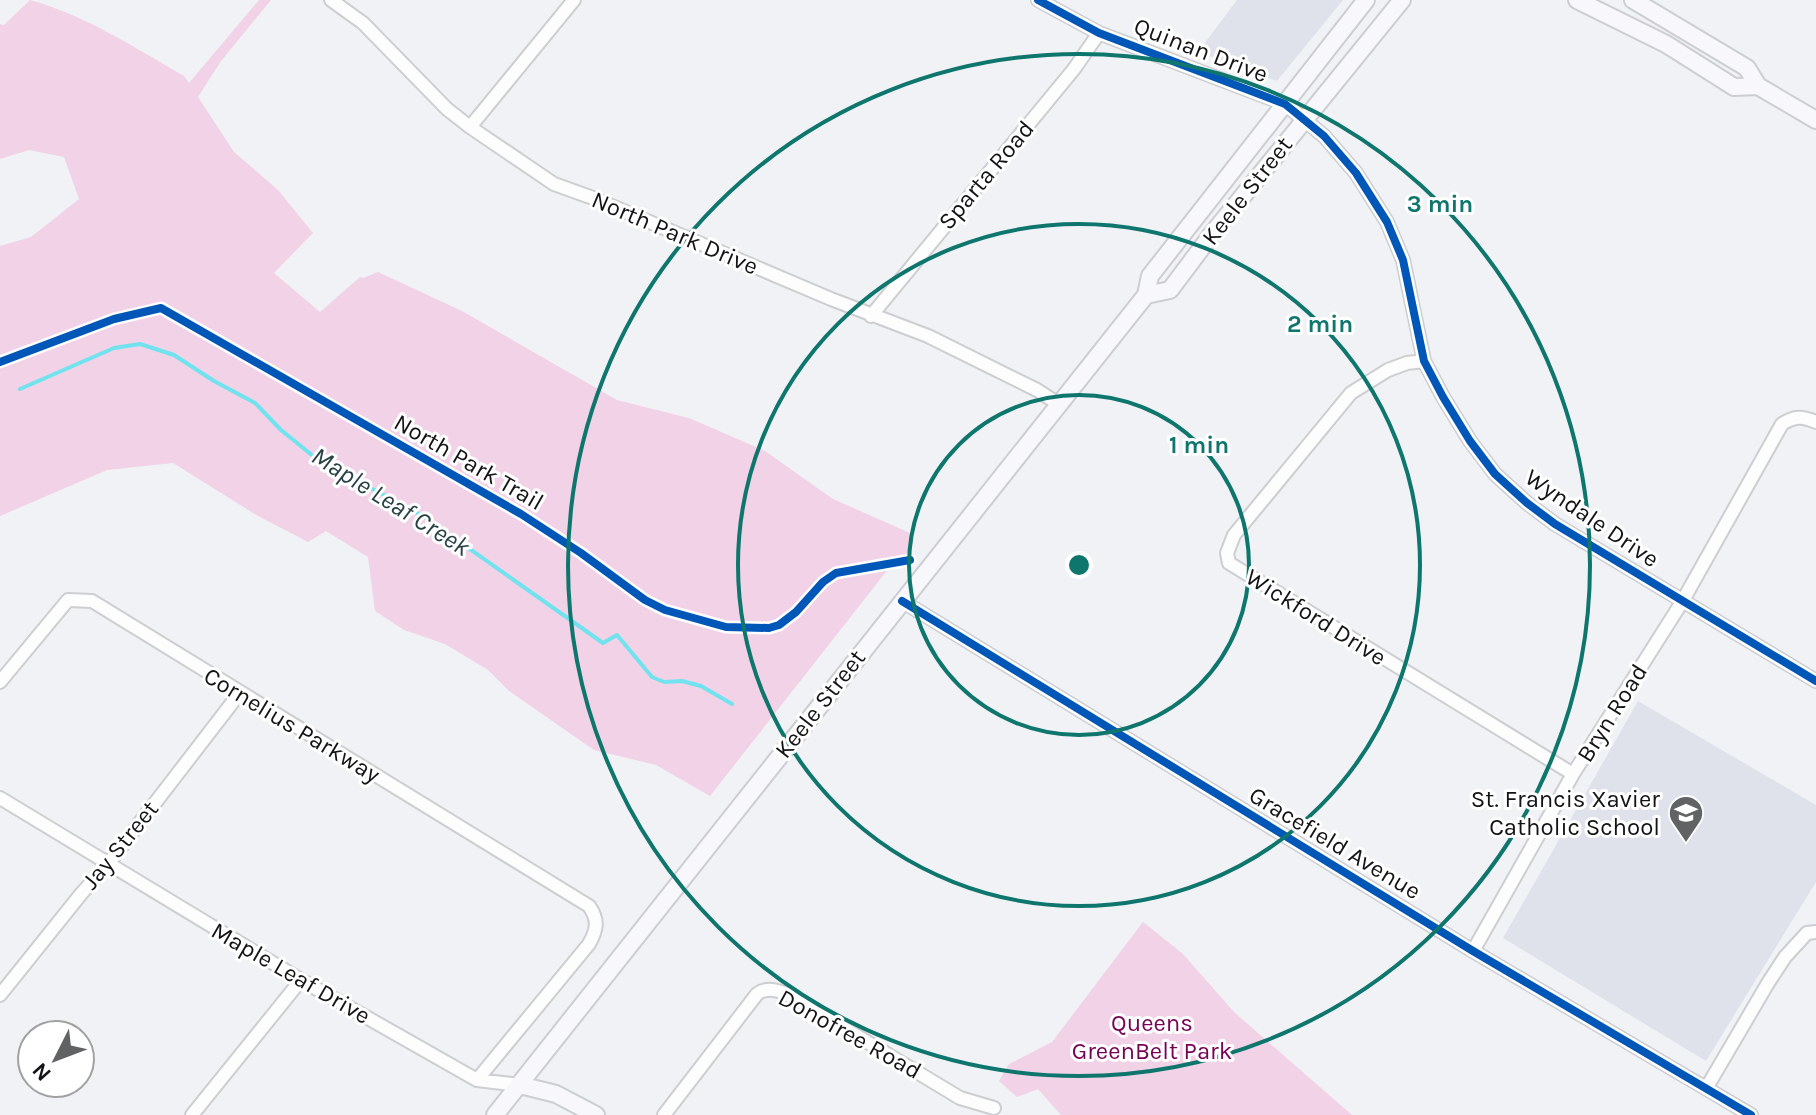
<svg xmlns="http://www.w3.org/2000/svg" width="1816" height="1115" viewBox="0 0 1816 1115" font-family="Karla,sans-serif">
  <style>
    .built { fill: #e0e2eb }
    .green { fill: #f2d2e6 }
    .lines { fill: none; stroke-linecap: round; stroke-linejoin: round }
    .stream { stroke: #71e3ef; stroke-width: 4 }
    .street-casing { stroke: #cdced1; stroke-width: 16 }
    .secondary-casing { stroke: #cdced1; stroke-width: 20 }
    .street { stroke: #fdfdfe; stroke-width: 12 }
    .secondary { stroke: #f8f7fb; stroke-width: 16 }
    .cycleway-casing { stroke: #fff; stroke-width: 13 }
    .cycleway { stroke: #0057b8; stroke-width: 8 }
    .ring { fill: none; stroke: #0f766e; stroke-width: 4 }
    .labels { text-anchor: middle; stroke-width: 6; stroke-linejoin: round; paint-order: stroke }
    .street-label { font-size: 24px; fill: #141416; stroke: #fff }
    .poi-label { font-size: 24px; fill: #141416; stroke: #fff; text-anchor: end }
    .park-label { font-size: 24px; fill: #760255; stroke: #fff }
    .water-label { font-size: 26px; font-style: italic; fill: #274144; stroke: #fff }
    .centre { fill: #0f766e; stroke: #fff; stroke-width: 4 }
    .ring-label { font-size: 24px; text-anchor: middle; font-weight: bold; fill: #0f766e; stroke: #fff; stroke-width: 6; stroke-linejoin: round; paint-order: stroke }
  </style>
  <rect width="100%" height="100%" fill="#f0f2f5"/>
  <path class="built" d="M 1237,0 L 1343,0 L 1277,81 L 1198,52 Z
    M 1638,701 L 1816,805 L 1816,882 L 1706,1061 L 1503,938 Z"/>
  <path class="green" d="M 30,0 C 85,15 135,48 184,76 L 189,83 L 259,0 L 271,0 L 221,61 L 198,97 L 234,152 L 278,190 L 313,233 L 274,273 L 320,312 L 360,277 L 363,278 L 378,272 L 462,311 L 617,400 L 689,418 L 765,451 L 833,499 L 910,533 L 913,541 L 909,554 L 901,566 L 889,568 L 710,796 L 656,765 L 594,750 L 509,691 L 488,670 L 445,644 L 404,630 L 375,611 L 368,557 L 326,531 L 308,542 L 258,516 L 173,463 L 107,470 L 0,516 L 0,246 L 31,237 L 79,199 L 64,157 L 29,150 L 0,159 L 0,24 L 4,25 Z
    M 1143,922 L 1183,954 L 1234,1012 L 1352,1115 L 1061,1115 L 1038,1089 L 1017,1097 L 999,1081 L 1009,1064 L 1052,1042 Z"/>
  <g class="lines">
    <path class="stream" d="M 20,389 L 114,348 L 140,344 L 174,355 L 214,381 L 255,403 L 281,430 L 318,460 L 423,516 L 603,643 L 617,635 L 652,677 L 664,682 L 682,681 L 701,686 L 732,704"/>
    <defs>
      <path id="street" d="M 331,0 L 363,23 L 447,109 L 470,127 L 554,184 L 593,198 L 831,299 L 928,336 L 1037,390 L 1060,405
        M 1038,0 L 1099,33 L 1285,104 L 1324,136 L 1356,173 L 1387,222 L 1403,260 L 1424,361 L 1443,397 L 1470,441 L 1495,474 L 1527,503 L 1555,524 L 1816,681
        M 470,127 L 574,0
        M 871,316 L 1074,69 L 1099,33
        M 1424,361 L 1407,363 L 1388,370 L 1351,393 L 1234,535 L 1227,553 L 1229,563 L 1573,774
        M 902,601 L 1473,951 L 1751,1115
        M 0,682 L 68,600 L 92,601 L 589,906 C 599,920 597,930 589,944 L 477,1080
        M 0,798 L 301,980 L 477,1080 L 520,1085
        M 1473,951 L 1573,774 L 1682,602 L 1782,424 C 1795,416 1802,416 1816,422
        M 0,995 L 81,894 L 108,864 L 239,694
        M 1707,1087 L 1768,983 L 1785,957 L 1807,933 L 1816,932
        M 192,1115 L 301,980
        M 664,1115 L 757,994 C 770,984 787,994 799,1001 L 960,1098 L 994,1108"/>
      <path id="secondary" d="M 1577,0 L 1666,44 L 1734,87 L 1758,86
        M 1633,0 L 1747,68 L 1758,86 L 1816,120
        M 1146,295 L 1170,290 L 1212,234 L 1402,0
        M 520,1085 L 556,1094 L 596,1115
        M 495,1115 L 1146,295 L 1150,276 L 1366,0"/>
    </defs>
    <use href="#street" class="street-casing"/>
    <use href="#secondary" class="secondary-casing"/>
    <use href="#street" class="street"/>
    <use href="#secondary" class="secondary"/>
    <defs>
      <path id="cycleway" d="M 1038,0 L 1099,33 L 1285,104 L 1324,136 L 1356,173 L 1387,222 L 1403,260 L 1424,361 L 1443,397 L 1470,441 L 1495,474 L 1527,503 L 1555,524 L 1816,681
        M 0,362 L 114,319 L 161,308 L 521,514 L 581,553 L 645,600 L 665,610 L 726,627 L 769,628 L 779,625 L 796,612 L 823,582 L 836,573 L 910,560
        M 902,601 L 1473,951 L 1751,1115"/>
    </defs>
    <use href="#cycleway" class="cycleway-casing"/>
    <use href="#cycleway" class="cycleway"/>
  </g>
  <g class="ring">
    <circle cx="1079" cy="565" r="170"/>
    <circle cx="1079" cy="565" r="341"/>
    <circle cx="1079" cy="565" r="511"/>
  </g>
  <defs>
    <symbol id="school-pin" viewBox="-11 -11 22 30"><path d="M0 17L-7.5 6A9.5 9.5 0 1 1 7.5 6Z" fill="#616264" stroke="#fff"/><path d="M0-5L7-2L0 1L-7-2ZM-4 1L0 2.5L4 1V4Q0 6-4 4Z" fill="#fff"/></symbol>
  </defs>
  <g fill-rule="evenodd">
    <use href="#school-pin" x="1666" y="793" width="40" height="54"/>
  </g>
  <g class="labels">
    <g class="street-label">
      <text transform="translate(1201 50) rotate(21)" y="8">Quinan Drive</text>
      <text transform="translate(986 175) rotate(-50)" y="8">Sparta Road</text>
      <text transform="translate(1247 191) rotate(-52)" y="8">Keele Street</text>
      <text transform="translate(675 233) rotate(23)" y="8">North Park Drive</text>
      <text transform="translate(469 462) rotate(30)" y="8">North Park Trail</text>
      <text transform="translate(1592 518) rotate(34)" y="8">Wyndale Drive</text>
      <text transform="translate(1316 617) rotate(32)" y="8">Wickford Drive</text>
      <text transform="translate(820 704) rotate(-52)" y="8">Keele Street</text>
      <text transform="translate(1612 713) rotate(-58)" y="8">Bryn Road</text>
      <text transform="translate(292 725) rotate(31)" y="8">Cornelius Parkway</text>
      <text transform="translate(1335 843) rotate(31)" y="8">Gracefield Avenue</text>
      <text transform="translate(120 845) rotate(-51)" y="8">Jay Street</text>
      <text transform="translate(291 973) rotate(30)" y="8">Maple Leaf Drive</text>
      <text transform="translate(850 1034) rotate(29)" y="8">Donofree Road</text>
    </g>
    <g class="poi-label">
      <text x="1660" y="807">St. Francis Xavier<tspan x="1660" dy="28">Catholic School</tspan></text>
    </g>
    <g class="park-label">
      <text x="1152" y="1031">Queens<tspan x="1152" dy="28">GreenBelt Park</tspan></text>
    </g>
    <g class="water-label">
      <text transform="translate(391 501) rotate(32)" y="9">Maple Leaf Creek</text>
    </g>
  </g>
  <circle cx="1079" cy="565" r="12" class="centre"/>
  <g class="ring-label">
    <text x="1440" y="212">3 min</text>
    <text x="1320" y="332">2 min</text>
    <text x="1199" y="453">1 min</text>
  </g>
  <g transform="translate(56 1059) rotate(228)"><circle r="38" fill="#ffffff" stroke="#a1a1a2" stroke-width="2"/>
  <path d="M0-6L14 30L0 20L-14 30Z" fill="#616264"/>
  <text y="-12" font-size="22" font-weight="bold" text-anchor="middle" fill="#141416">N</text>
  </g>
</svg>
